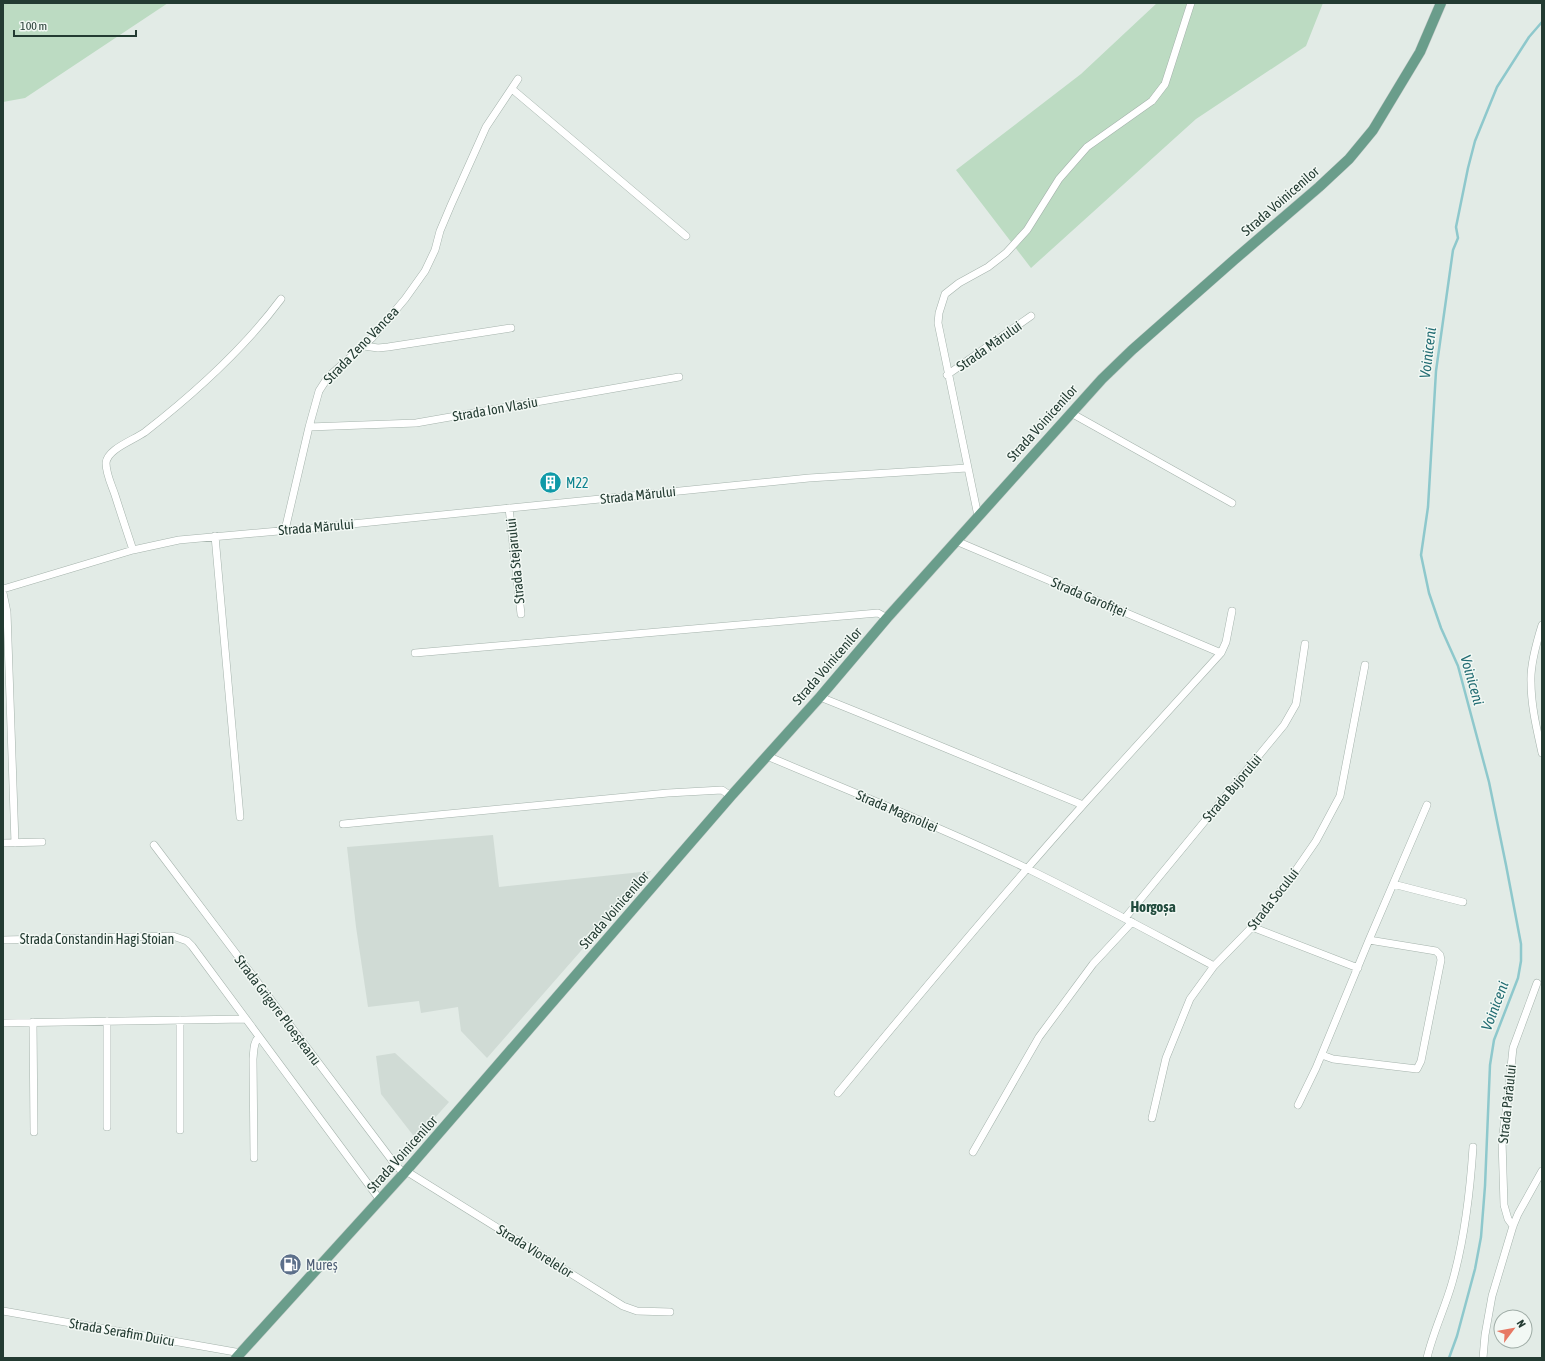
<svg xmlns="http://www.w3.org/2000/svg" width="1545" height="1361" viewBox="0 0 1545 1361" font-family="'Asap Condensed',sans-serif">
  <style>
    .built { fill: #d0dbd5 }
    .green { fill: #bcdbc2 }
    .lines { fill: none; stroke-linecap: round; stroke-linejoin: round }
    .stream { stroke: #8ec8cc; stroke-width: 2.5 }
    .minor-casing { stroke: #a5b3ac; stroke-width: 8 }
    .primary-casing { stroke: #c1c8c6; stroke-width: 11 }
    .minor { stroke: #fff; stroke-width: 7 }
    .primary { stroke: #6a9d8b; stroke-width: 10 }
    .labels { text-anchor: middle; stroke-width: 3; stroke-linejoin: round; paint-order: stroke }
    .street-label { font-size: 14px; fill: #233b32; stroke: #f2f8f4 }
    .culture-label { font-size: 14px; fill: #0d838f; stroke: #f2f8f4; text-anchor: start }
    .service-label { font-size: 14px; fill: #4e5e75; stroke: #f2f8f4; text-anchor: start }
    .water-label { font-size: 15px; font-style: italic; fill: #226c72; stroke: #f2f8f4 }
    .neighbourhood-label { font-size: 15px; font-weight: bold; fill: #214b3d; stroke: #f2f8f4 }
  </style>
  <rect width="100%" height="100%" fill="#e2ebe6"/>
  <path class="built" d="M 493,835 L 499,887 L 651,871 L 487,1058 L 461,1031 L 458,1007 L 421,1013 L 419,1001 L 368,1007 L 356,927 L 347,847 Z
    M 395,1053 L 449,1102 L 416,1139 L 381,1094 L 376,1056 Z"/>
  <path class="green" d="M 3,3 L 168,3 L 25,98 L 3,102 Z
    M 1157,3 L 1323,3 L 1306,46 L 1196,119 L 1031,268 L 956,170 L 1081,74 Z"/>
  <g class="lines">
    <path class="stream" d="M 1449,1358 L 1457,1336 L 1475,1269 L 1481,1237 L 1485,1186 L 1490,1065 L 1494,1040 L 1518,978 L 1521,961 L 1521,944 L 1506,865 L 1489,782 L 1458,666 L 1441,628 L 1429,593 L 1421,555 L 1428,507 L 1436,371 L 1453,250 L 1458,238 L 1456,227 L 1468,168 L 1475,141 L 1497,87 L 1529,37 L 1542,22"/>
    <defs>
      <path id="minor" d="M 512,89 L 686,236
        M 364,346 L 378,348 L 388,347 L 511,328
        M 947,375 L 1031,316
        M 1071,413 L 1232,503
        M 309,427 L 416,423 L 679,377
        M 509,508 L 521,614
        M 978,516 L 938,323 L 939,313 L 945,294 L 959,283 L 988,267 L 1006,253 L 1027,230 L 1059,179 L 1087,147 L 1152,101 L 1165,84 L 1191,3
        M 285,530 L 309,427 L 319,391 L 328,377 L 372,338 L 405,299 L 425,271 L 435,250 L 440,231 L 451,205 L 486,127 L 518,79
        M 215,536 L 240,817
        M 956,541 L 1221,653
        M 133,550 C 127,532 121,514 115,495 C 112,486 106,474 106,463 C 107,449 134,440 145,432 C 195,393 243,350 281,299
        M 3,589 L 133,550 L 179,540 L 312,528 L 809,478 L 967,468
        M 3,593 L 7,612 L 15,843
        M 1542,625 C 1537,641 1530,665 1531,682 C 1531,706 1537,730 1542,753
        M 415,653 L 878,613 L 887,618
        M 820,697 C 908,732 995,769 1083,805 L 1221,653 L 1226,642 L 1232,611
        M 767,756 C 854,793 941,827 1026,868 C 1090,899 1152,933 1214,966
        M 343,824 L 668,793 L 722,790 L 731,796
        M 3,843 L 42,842
        M 154,845 L 394,1163 L 404,1174
        M 1393,884 L 1463,902
        M 1125,918 L 1284,725 L 1296,704 L 1305,644
        M 1252,927 L 1358,968
        M 3,940 L 173,936 L 187,941 L 192,946 L 380,1200
        M 33,1022 L 34,1132
        M 3,1023 L 246,1019
        M 1322,1055 L 1333,1059 L 1417,1069 L 1421,1061 L 1441,960 L 1440,955 L 1436,951 L 1369,940
        M 838,1093 C 918,996 999,899 1083,805
        M 1298,1105 L 1316,1068 L 1369,940 L 1427,805
        M 1152,1118 L 1166,1058 L 1190,999 L 1214,966 L 1252,927 L 1287,883 L 1316,841 L 1340,796 L 1365,665
        M 107,1127 L 107,1021
        M 180,1130 L 180,1020
        M 973,1152 L 1039,1037 L 1093,964 L 1132,922
        M 254,1158 L 253,1059 C 254,1051 253,1042 259,1037
        M 406,1171 L 623,1306 L 637,1311 L 670,1312
        M 1513,1226 L 1508,1219 L 1504,1205 L 1502,1140 L 1507,1106 L 1513,1048 L 1537,983
        M 3,1311 L 241,1353
        M 1427,1358 C 1433,1332 1445,1308 1452,1283 C 1465,1238 1470,1193 1473,1147
        M 1483,1358 L 1485,1335 L 1492,1296 L 1513,1226 L 1518,1214 L 1542,1171"/>
      <path id="primary" d="M 236,1358 L 406,1171 L 731,796 L 820,697 L 887,618 L 1102,379 L 1132,350 L 1234,260 L 1319,187 L 1349,159 L 1373,130 L 1420,52 L 1441,3"/>
    </defs>
    <use href="#minor" class="minor-casing"/>
    <use href="#primary" class="primary-casing"/>
    <use href="#minor" class="minor"/>
    <use href="#primary" class="primary"/>
  </g>
  <defs>
    <symbol id="building-disc" viewBox="-11 -11 22 22"><circle r="9.5" fill="#0f9aa8" stroke="#f2f8f4"/><path d="M-4-6H4V6H1V3H-1V6H-4ZM-2.5-4.3h1.7v1.8h-1.7ZM.8-4.3h1.7v1.8H.8ZM-2.5-1h1.7V.8h-1.7ZM.8-1h1.7V.8H.8Z" fill="#fff"/></symbol>
    <symbol id="fuel-disc" viewBox="-11 -11 22 22"><circle r="9.5" fill="#5c6f8a" stroke="#f2f8f4"/><path d="M-5.5-6h7V0h2V4h1.3V-2.5L3-4.5l.8-.8L6-3V5H2.5V1h-1V6h-7ZM-4.2-4.7v3.2H.2V-4.7Z" fill="#fff"/></symbol>
  </defs>
  <g fill-rule="evenodd">
    <use href="#building-disc" x="538" y="470" width="25" height="25"/>
    <use href="#fuel-disc" x="278" y="1252" width="25" height="25"/>
  </g>
  <g class="labels">
    <g class="street-label">
      <text transform="translate(1280 201) rotate(-41)" y="5">Strada Voinicenilor</text>
      <text transform="translate(361 345) rotate(-46)" y="5">Strada Zeno Vancea</text>
      <text transform="translate(989 346) rotate(-35)" y="5">Strada Mărului</text>
      <text transform="translate(495 409) rotate(-10)" y="5">Strada Ion Vlasiu</text>
      <text transform="translate(1042 423) rotate(-48)" y="5">Strada Voinicenilor</text>
      <text transform="translate(638 495) rotate(-6)" y="5">Strada Mărului</text>
      <text transform="translate(316 527) rotate(-5)" y="5">Strada Mărului</text>
      <text transform="translate(515 561) rotate(-96)" y="5">Strada Stejarului</text>
      <text transform="translate(1089 597) rotate(23)" y="5">Strada Garofiței</text>
      <text transform="translate(827 666) rotate(-49)" y="5">Strada Voinicenilor</text>
      <text transform="translate(1232 788) rotate(-50)" y="5">Strada Bujorului</text>
      <text transform="translate(897 811) rotate(23)" y="5">Strada Magnoliei</text>
      <text transform="translate(1273 899) rotate(-52)" y="5">Strada Socului</text>
      <text transform="translate(614 910) rotate(-49)" y="5">Strada Voinicenilor</text>
      <text x="97" y="944">Strada Constandin Hagi Stoian</text>
      <text transform="translate(278 1010) rotate(53)" y="5">Strada Grigore Ploeșteanu</text>
      <text transform="translate(1507 1104) rotate(-84)" y="5">Strada Pârâului</text>
      <text transform="translate(402 1154) rotate(-48)" y="5">Strada Voinicenilor</text>
      <text transform="translate(535 1251) rotate(32)" y="5">Strada Viorelelor</text>
      <text transform="translate(122 1332) rotate(10)" y="5">Strada Serafim Duicu</text>
    </g>
    <g class="culture-label">
      <text x="566" y="488">M22</text>
    </g>
    <g class="service-label">
      <text x="306" y="1270">Mureș</text>
    </g>
    <g class="water-label">
      <text transform="translate(1428 353) rotate(-83)" y="5">Voiniceni</text>
      <text transform="translate(1472 680) rotate(74)" y="5">Voiniceni</text>
      <text transform="translate(1495 1006) rotate(-69)" y="5">Voiniceni</text>
    </g>
    <g class="neighbourhood-label">
      <text x="1153" y="912">Horgoșa</text>
    </g>
  </g>
  <rect width="1545" height="1361" fill="none" stroke="#233b32" stroke-width="8"/>
  <g transform="translate(1513 1329) rotate(58)"><circle r="19" fill="#f2f8f4" stroke="#9faca6"/>
  <path d="M0-3L7 15L0 10L-7 15Z" fill="#e77864"/>
  <text y="-6" font-size="11" font-weight="bold" text-anchor="middle" fill="#233b32">N</text>
  </g>
  <path d="M14 30v6h122v-6" fill="none" stroke="#233b32" stroke-width="2"/>
  <text x="20" y="30" font-size="12" fill="#233b32" stroke="#f2f8f4" stroke-width="3" paint-order="stroke">100 m</text>
</svg>
